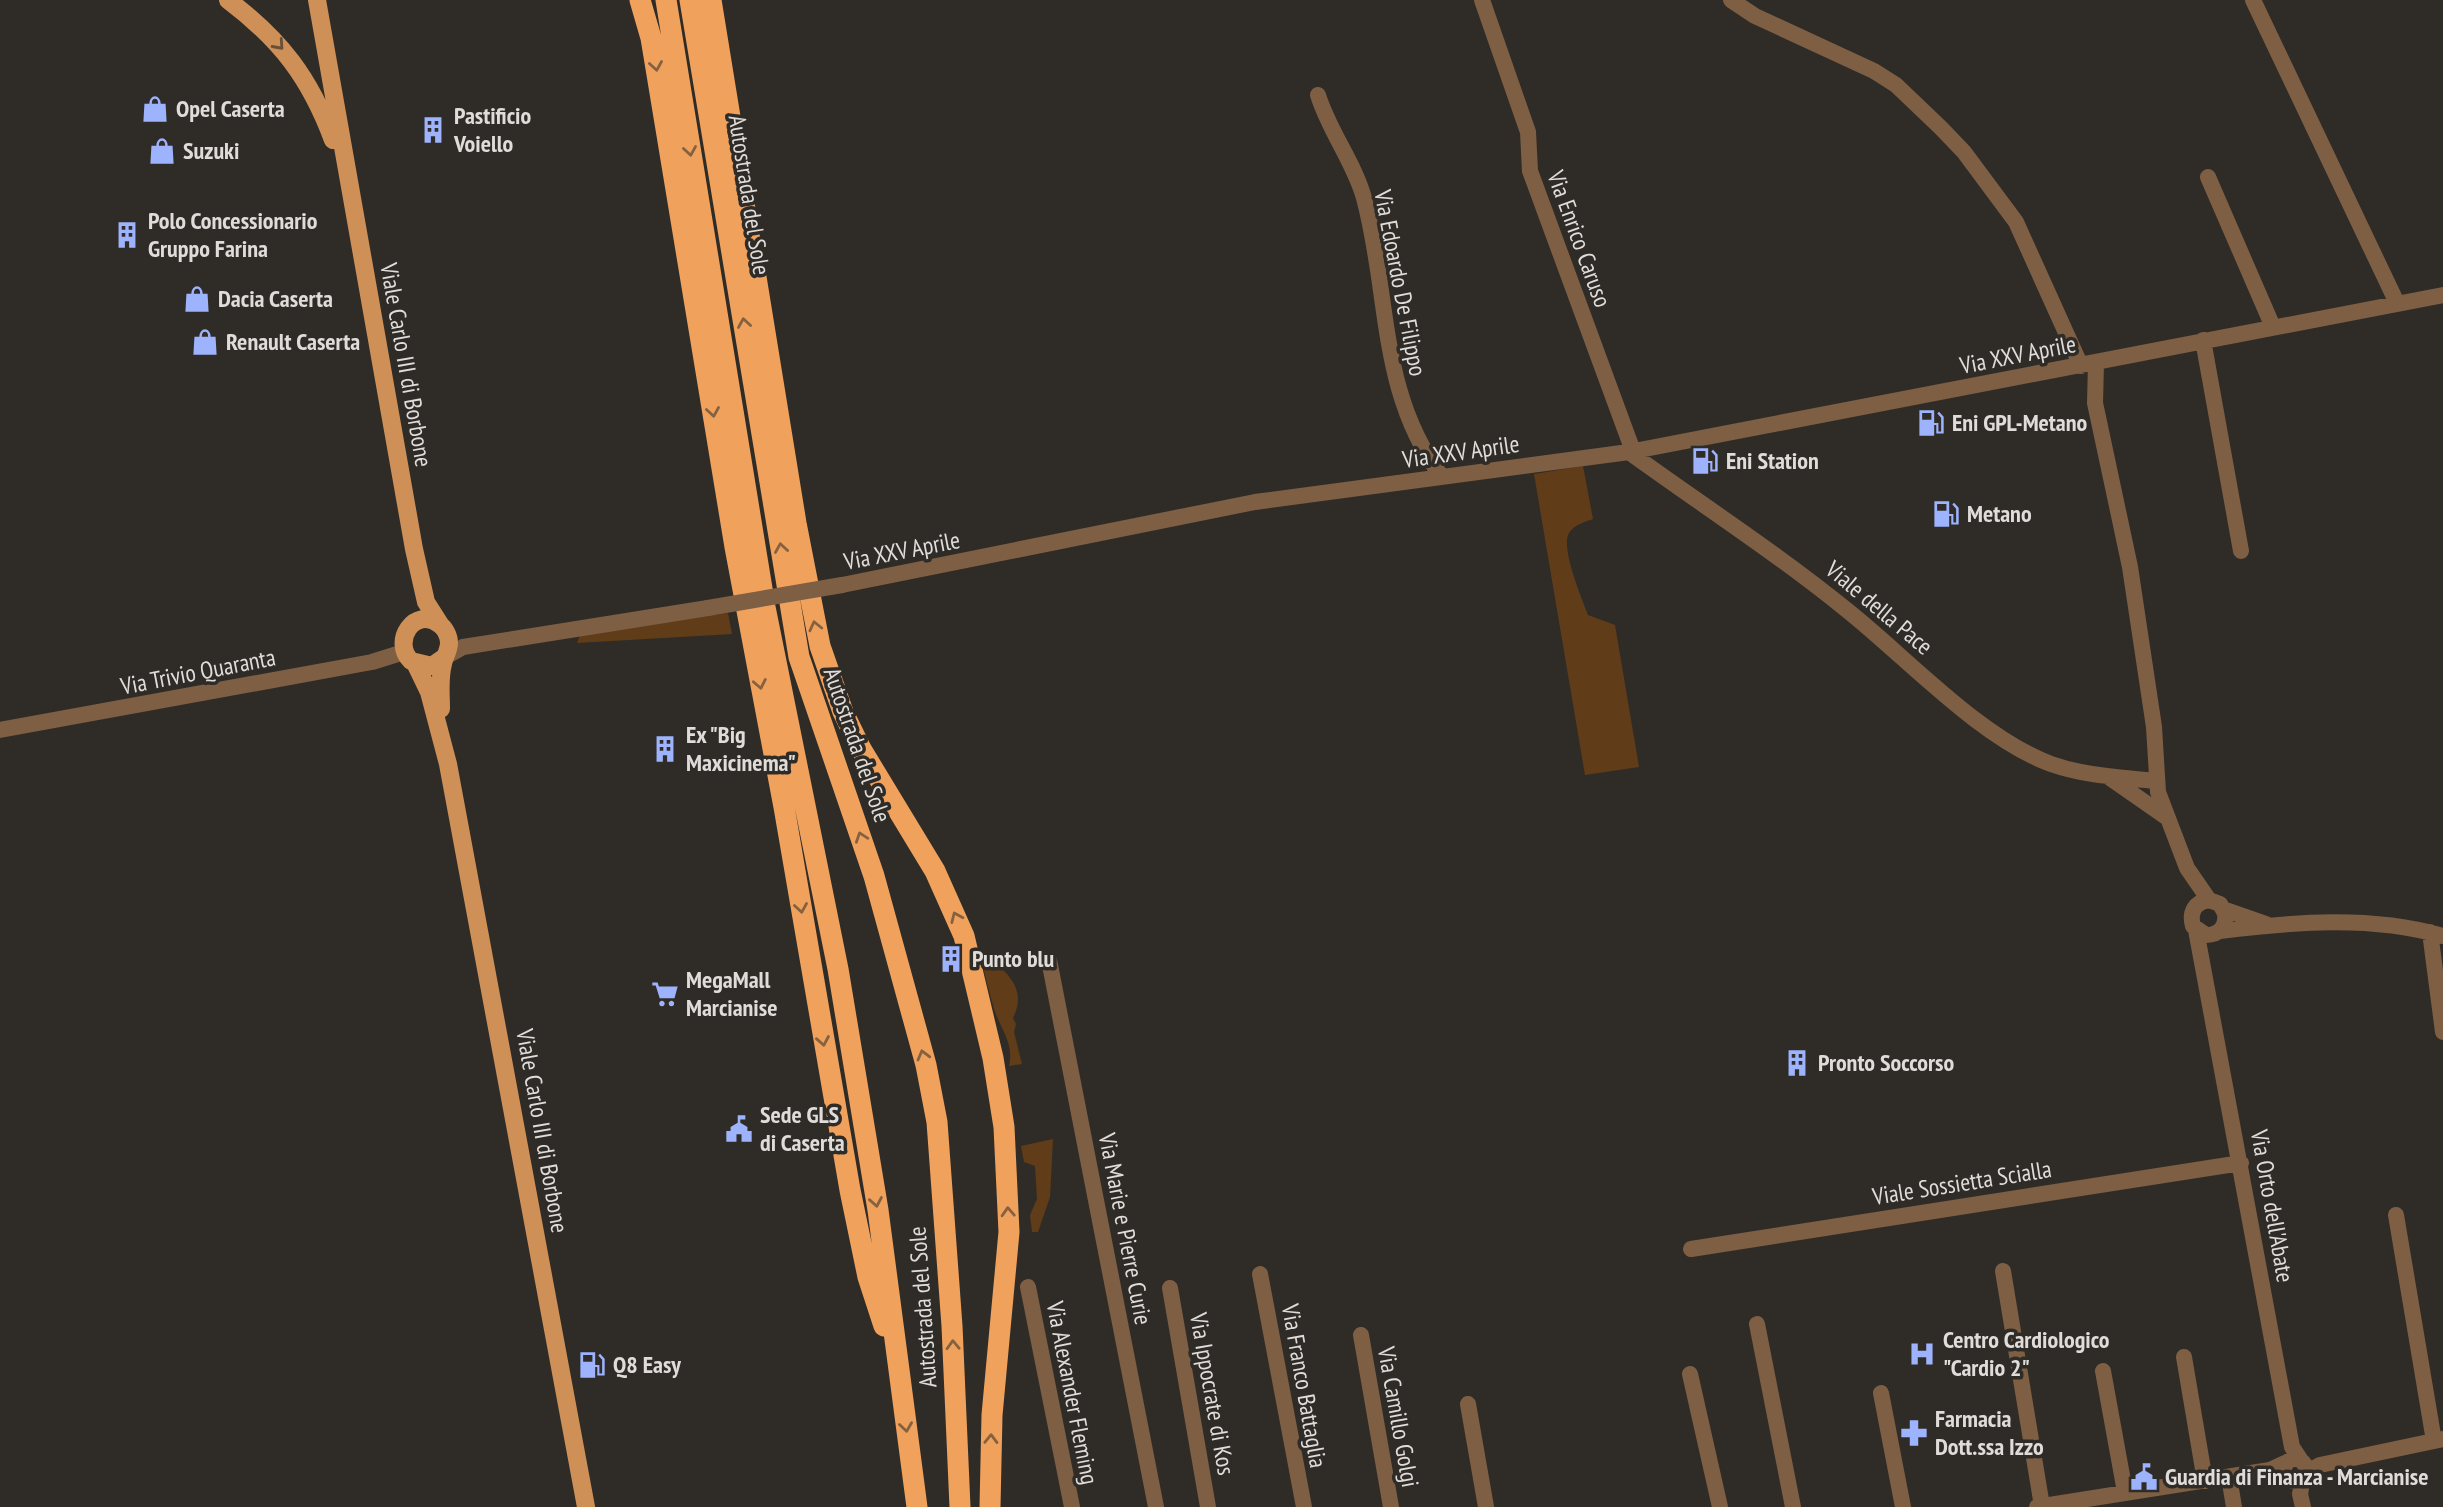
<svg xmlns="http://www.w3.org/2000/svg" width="2443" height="1507" viewBox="0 0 2443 1507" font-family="'PT Sans Narrow',sans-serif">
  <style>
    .green { fill: #613c18 }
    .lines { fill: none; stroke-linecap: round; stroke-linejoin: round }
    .minor { stroke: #7e5f44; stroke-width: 16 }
    .major { stroke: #cf9057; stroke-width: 18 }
    .highway { stroke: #f0a25d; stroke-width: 21 }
    .minor-bridge { stroke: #7e5f44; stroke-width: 16 }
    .oneway { stroke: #674f38 }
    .oneway2 { stroke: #866140 }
    .labels { text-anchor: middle; stroke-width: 7; stroke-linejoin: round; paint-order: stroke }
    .poi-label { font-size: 24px; font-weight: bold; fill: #dfdcda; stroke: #2f2c28; text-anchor: start }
    .street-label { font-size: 24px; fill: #dfdcda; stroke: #2f2c28 }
  </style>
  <rect width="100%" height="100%" fill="#2f2c28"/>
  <path class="green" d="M 1583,466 L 1593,519 C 1584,522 1574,525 1569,533 C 1560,547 1582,599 1588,615 L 1615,625 L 1639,767 L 1585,775 L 1534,474 Z
    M 728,613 L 732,634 L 577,643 L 580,635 Z
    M 987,957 C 1009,973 1027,990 1013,1018 L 1016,1024 L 1014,1032 L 1022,1064 L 1009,1066 C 1014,1044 1002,1031 995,1012 C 990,996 986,979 982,963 Z
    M 1053,1139 L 1050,1197 L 1038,1232 L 1032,1232 L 1030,1215 L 1037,1199 L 1035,1166 L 1024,1162 L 1021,1146 Z"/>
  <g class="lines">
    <path class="minor" d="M 1482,0 L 1528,132 L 1530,171 L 1633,451
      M 1731,0 L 1755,16 L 1874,71 L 1896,85 L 1941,128 L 1964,152 L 2016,222 L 2081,366
      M 2253,0 L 2397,303
      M 1318,95 C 1329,131 1354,162 1364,198 C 1390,295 1378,393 1442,477
      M 2208,177 L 2273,327
      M 2203,340 L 2241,551
      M 2096,363 L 2095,403 L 2130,567 L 2154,727 L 2158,792 L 2187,868 L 2209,900 L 2220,904 L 2225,913 C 2227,927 2219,935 2206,935 L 2193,926 C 2189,912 2195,902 2209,900
      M 1629,452 C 1702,505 1778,554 1848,611 C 1907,658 1980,738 2051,764 C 2085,776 2120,777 2155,781
      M 842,585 L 1255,502 L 1629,452 L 2443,295
      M 445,657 L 463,647 L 708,608
      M 0,730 L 372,662 L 404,652
      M 2110,778 L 2166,817
      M 2223,909 L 2266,924
      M 2196,930 L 2292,1447 L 2300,1459
      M 2220,931 C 2293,922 2371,915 2443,936
      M 2430,932 L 2443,1032
      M 1049,960 L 1156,1507
      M 2396,1215 L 2434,1441
      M 1691,1249 L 2241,1163
      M 2003,1271 L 2042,1506
      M 1260,1274 L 1304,1507
      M 1028,1287 L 1072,1507
      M 1170,1288 L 1208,1507
      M 1757,1324 L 1793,1507
      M 1361,1335 L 1391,1507
      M 2184,1357 L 2205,1481
      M 2103,1371 L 2125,1492
      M 1690,1374 L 1720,1507
      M 1881,1393 L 1903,1507
      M 1468,1404 L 1486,1507
      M2284 1470a11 11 0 1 1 22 0a11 11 0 1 1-22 0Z
      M 2306,1473 L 2320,1465 L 2443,1439
      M 2229,1477 L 2234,1507
      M 2037,1507 L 2270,1470 L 2285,1463
      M 2303,1507 L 2300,1494 L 2303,1478"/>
    <path class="major" d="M 228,0 C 281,40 310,78 333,140
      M 317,0 L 414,549 L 426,602 L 440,624
      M 416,665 L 429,692 L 448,764 L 586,1507
      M 441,709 C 441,694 439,679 443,664 C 444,657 449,651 449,643 C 449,636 445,628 439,624 C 415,606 391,641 411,661 L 432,666 L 445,657"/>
    <path class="highway" d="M 640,0 L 651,38 L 735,547 L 784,807 L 850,1190 L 868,1277 L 884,1326
      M 666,0 L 765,607 L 838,969 L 878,1210 L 917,1507
      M 690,0 L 799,657 L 874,876 L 926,1065 L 937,1122 L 952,1326 L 960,1507
      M 711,0 L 796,523 L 820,646 L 843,712 L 861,749 L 935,871 L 964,936 L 993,1058 L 1004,1127 L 1009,1232 L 992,1415 L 990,1507"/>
    <path class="minor-bridge" d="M 708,608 L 842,585"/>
  </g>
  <defs><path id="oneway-chevron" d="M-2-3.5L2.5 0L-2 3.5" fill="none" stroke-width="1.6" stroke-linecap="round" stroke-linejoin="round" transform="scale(1.75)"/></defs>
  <use class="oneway" href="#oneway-chevron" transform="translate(279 45) rotate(48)"/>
  <g class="oneway2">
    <use href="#oneway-chevron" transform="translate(656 66) rotate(81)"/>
    <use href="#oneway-chevron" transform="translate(690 151) rotate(81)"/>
    <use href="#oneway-chevron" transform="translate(744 323) rotate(-99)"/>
    <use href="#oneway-chevron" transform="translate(713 412) rotate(81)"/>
    <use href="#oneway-chevron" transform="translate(781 548) rotate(-99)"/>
    <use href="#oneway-chevron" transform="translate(815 626) rotate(-103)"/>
    <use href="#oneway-chevron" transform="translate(760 684) rotate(79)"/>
    <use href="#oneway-chevron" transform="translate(861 837) rotate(-109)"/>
    <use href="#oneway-chevron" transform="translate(801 908) rotate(81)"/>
    <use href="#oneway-chevron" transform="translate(956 917) rotate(-114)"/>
    <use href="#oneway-chevron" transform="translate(823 1041) rotate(80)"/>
    <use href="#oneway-chevron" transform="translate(923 1055) rotate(-105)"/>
    <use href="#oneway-chevron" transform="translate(876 1202) rotate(80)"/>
    <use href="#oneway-chevron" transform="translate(1008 1212) rotate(-93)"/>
    <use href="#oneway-chevron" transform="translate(953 1345) rotate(-92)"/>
    <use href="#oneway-chevron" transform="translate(906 1427) rotate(82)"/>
    <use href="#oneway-chevron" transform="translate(991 1439) rotate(-89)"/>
  </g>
  <defs>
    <symbol id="shop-bare" viewBox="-9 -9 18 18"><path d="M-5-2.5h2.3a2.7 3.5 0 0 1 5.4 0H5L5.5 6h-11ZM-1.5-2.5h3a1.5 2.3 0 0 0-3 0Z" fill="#9eb3fd" stroke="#2f2c28" stroke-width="2.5" paint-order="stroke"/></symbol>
    <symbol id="building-bare" viewBox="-9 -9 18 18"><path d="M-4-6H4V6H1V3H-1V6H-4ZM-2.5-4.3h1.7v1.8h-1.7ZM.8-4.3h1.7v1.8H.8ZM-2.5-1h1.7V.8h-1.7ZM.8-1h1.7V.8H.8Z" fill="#9eb3fd" stroke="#2f2c28" stroke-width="2.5" paint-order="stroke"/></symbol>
    <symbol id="fuel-bare" viewBox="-9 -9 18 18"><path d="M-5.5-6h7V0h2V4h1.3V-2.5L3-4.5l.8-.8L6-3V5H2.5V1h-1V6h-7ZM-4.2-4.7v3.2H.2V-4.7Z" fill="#9eb3fd" stroke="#2f2c28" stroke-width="2.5" paint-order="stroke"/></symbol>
    <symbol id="supermarket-bare" viewBox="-9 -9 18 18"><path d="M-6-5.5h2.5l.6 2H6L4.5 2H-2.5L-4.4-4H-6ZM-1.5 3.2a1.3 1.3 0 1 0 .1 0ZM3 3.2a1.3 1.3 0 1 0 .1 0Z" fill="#9eb3fd" stroke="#2f2c28" stroke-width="2.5" paint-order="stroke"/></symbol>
    <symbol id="civic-bare" viewBox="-9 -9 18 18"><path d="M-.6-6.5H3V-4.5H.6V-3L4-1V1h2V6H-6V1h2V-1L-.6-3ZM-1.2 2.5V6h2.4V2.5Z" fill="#9eb3fd" stroke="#2f2c28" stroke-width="2.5" paint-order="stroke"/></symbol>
    <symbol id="hospital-bare" viewBox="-9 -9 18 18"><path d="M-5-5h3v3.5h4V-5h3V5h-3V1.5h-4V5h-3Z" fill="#9eb3fd" stroke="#2f2c28" stroke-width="2.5" paint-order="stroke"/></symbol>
    <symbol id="pharmacy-bare" viewBox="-9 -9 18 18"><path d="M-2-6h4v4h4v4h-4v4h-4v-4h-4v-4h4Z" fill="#9eb3fd" stroke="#2f2c28" stroke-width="2.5" paint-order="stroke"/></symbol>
  </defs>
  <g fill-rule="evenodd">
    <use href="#shop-bare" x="136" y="90" width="38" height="38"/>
    <use href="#building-bare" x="414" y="111" width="38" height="38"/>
    <use href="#shop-bare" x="143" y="132" width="38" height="38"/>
    <use href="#building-bare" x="108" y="216" width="38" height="38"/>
    <use href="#shop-bare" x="178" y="280" width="38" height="38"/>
    <use href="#shop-bare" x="186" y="323" width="38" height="38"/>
    <use href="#fuel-bare" x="1912" y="404" width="38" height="38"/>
    <use href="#fuel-bare" x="1686" y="442" width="38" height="38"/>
    <use href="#fuel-bare" x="1927" y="495" width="38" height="38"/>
    <use href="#building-bare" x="646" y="730" width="38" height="38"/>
    <use href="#building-bare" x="932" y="940" width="38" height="38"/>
    <use href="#supermarket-bare" x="646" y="975" width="38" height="38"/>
    <use href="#building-bare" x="1778" y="1044" width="38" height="38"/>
    <use href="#civic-bare" x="720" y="1110" width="38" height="38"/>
    <use href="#hospital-bare" x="1903" y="1335" width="38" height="38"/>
    <use href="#fuel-bare" x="573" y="1346" width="38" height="38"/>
    <use href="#pharmacy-bare" x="1895" y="1414" width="38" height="38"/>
    <use href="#civic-bare" x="2125" y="1458" width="38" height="38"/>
  </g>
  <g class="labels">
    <g class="poi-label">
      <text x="176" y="117">Opel Caserta</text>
      <text x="454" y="124">Pastificio<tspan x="454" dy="28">Voiello</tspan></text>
      <text x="183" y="159">Suzuki</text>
      <text x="148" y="229">Polo Concessionario<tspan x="148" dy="28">Gruppo Farina</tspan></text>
      <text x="218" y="307">Dacia Caserta</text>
      <text x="226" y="350">Renault Caserta</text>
      <text x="1952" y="431">Eni GPL-Metano</text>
      <text x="1726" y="469">Eni Station</text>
      <text x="1967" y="522">Metano</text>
      <text x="686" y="743">Ex "Big<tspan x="686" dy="28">Maxicinema"</tspan></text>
      <text x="972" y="967">Punto blu</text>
      <text x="686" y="988">MegaMall<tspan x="686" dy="28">Marcianise</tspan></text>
      <text x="1818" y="1071">Pronto Soccorso</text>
      <text x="760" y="1123">Sede GLS<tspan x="760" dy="28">di Caserta</tspan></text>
      <text x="1943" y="1348">Centro Cardiologico<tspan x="1943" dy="28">"Cardio 2"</tspan></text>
      <text x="613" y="1373">Q8 Easy</text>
      <text x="1935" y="1427">Farmacia<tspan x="1935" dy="28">Dott.ssa Izzo</tspan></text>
      <text x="2165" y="1485">Guardia di Finanza - Marcianise</text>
    </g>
    <g class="street-label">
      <text transform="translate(749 195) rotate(81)" y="8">Autostrada del Sole</text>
      <text transform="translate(1579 239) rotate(70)" y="8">Via Enrico Caruso</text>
      <text transform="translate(1400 283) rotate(79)" y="8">Via Edoardo De Filippo</text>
      <text transform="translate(2018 355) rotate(-11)" y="8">Via XXV Aprile</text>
      <text transform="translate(406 365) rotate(80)" y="8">Viale Carlo III di Borbone</text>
      <text transform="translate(1461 452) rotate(-8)" y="8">Via XXV Aprile</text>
      <text transform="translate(902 551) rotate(-11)" y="8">Via XXV Aprile</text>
      <text transform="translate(1879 608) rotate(40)" y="8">Viale della Pace</text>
      <text transform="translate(198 672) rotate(-11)" y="8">Via Trivio Quaranta</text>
      <text transform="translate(857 745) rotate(71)" y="8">Autostrada del Sole</text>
      <text transform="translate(542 1131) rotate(80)" y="8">Viale Carlo III di Borbone</text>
      <text transform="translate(1962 1183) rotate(-9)" y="8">Viale Sossietta Scialla</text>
      <text transform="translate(2272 1206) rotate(80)" y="8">Via Orto dell'Abate</text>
      <text transform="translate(1125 1229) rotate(79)" y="8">Via Marie e Pierre Curie</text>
      <text transform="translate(923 1307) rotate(-94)" y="8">Autostrada del Sole</text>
      <text transform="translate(1304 1386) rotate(80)" y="8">Via Franco Battaglia</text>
      <text transform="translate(1072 1393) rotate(79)" y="8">Via Alexander Fleming</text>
      <text transform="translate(1212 1394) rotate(80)" y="8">Via Ippocrate di Kos</text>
      <text transform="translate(1398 1417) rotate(80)" y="8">Via Camillo Golgi</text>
    </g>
  </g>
</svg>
